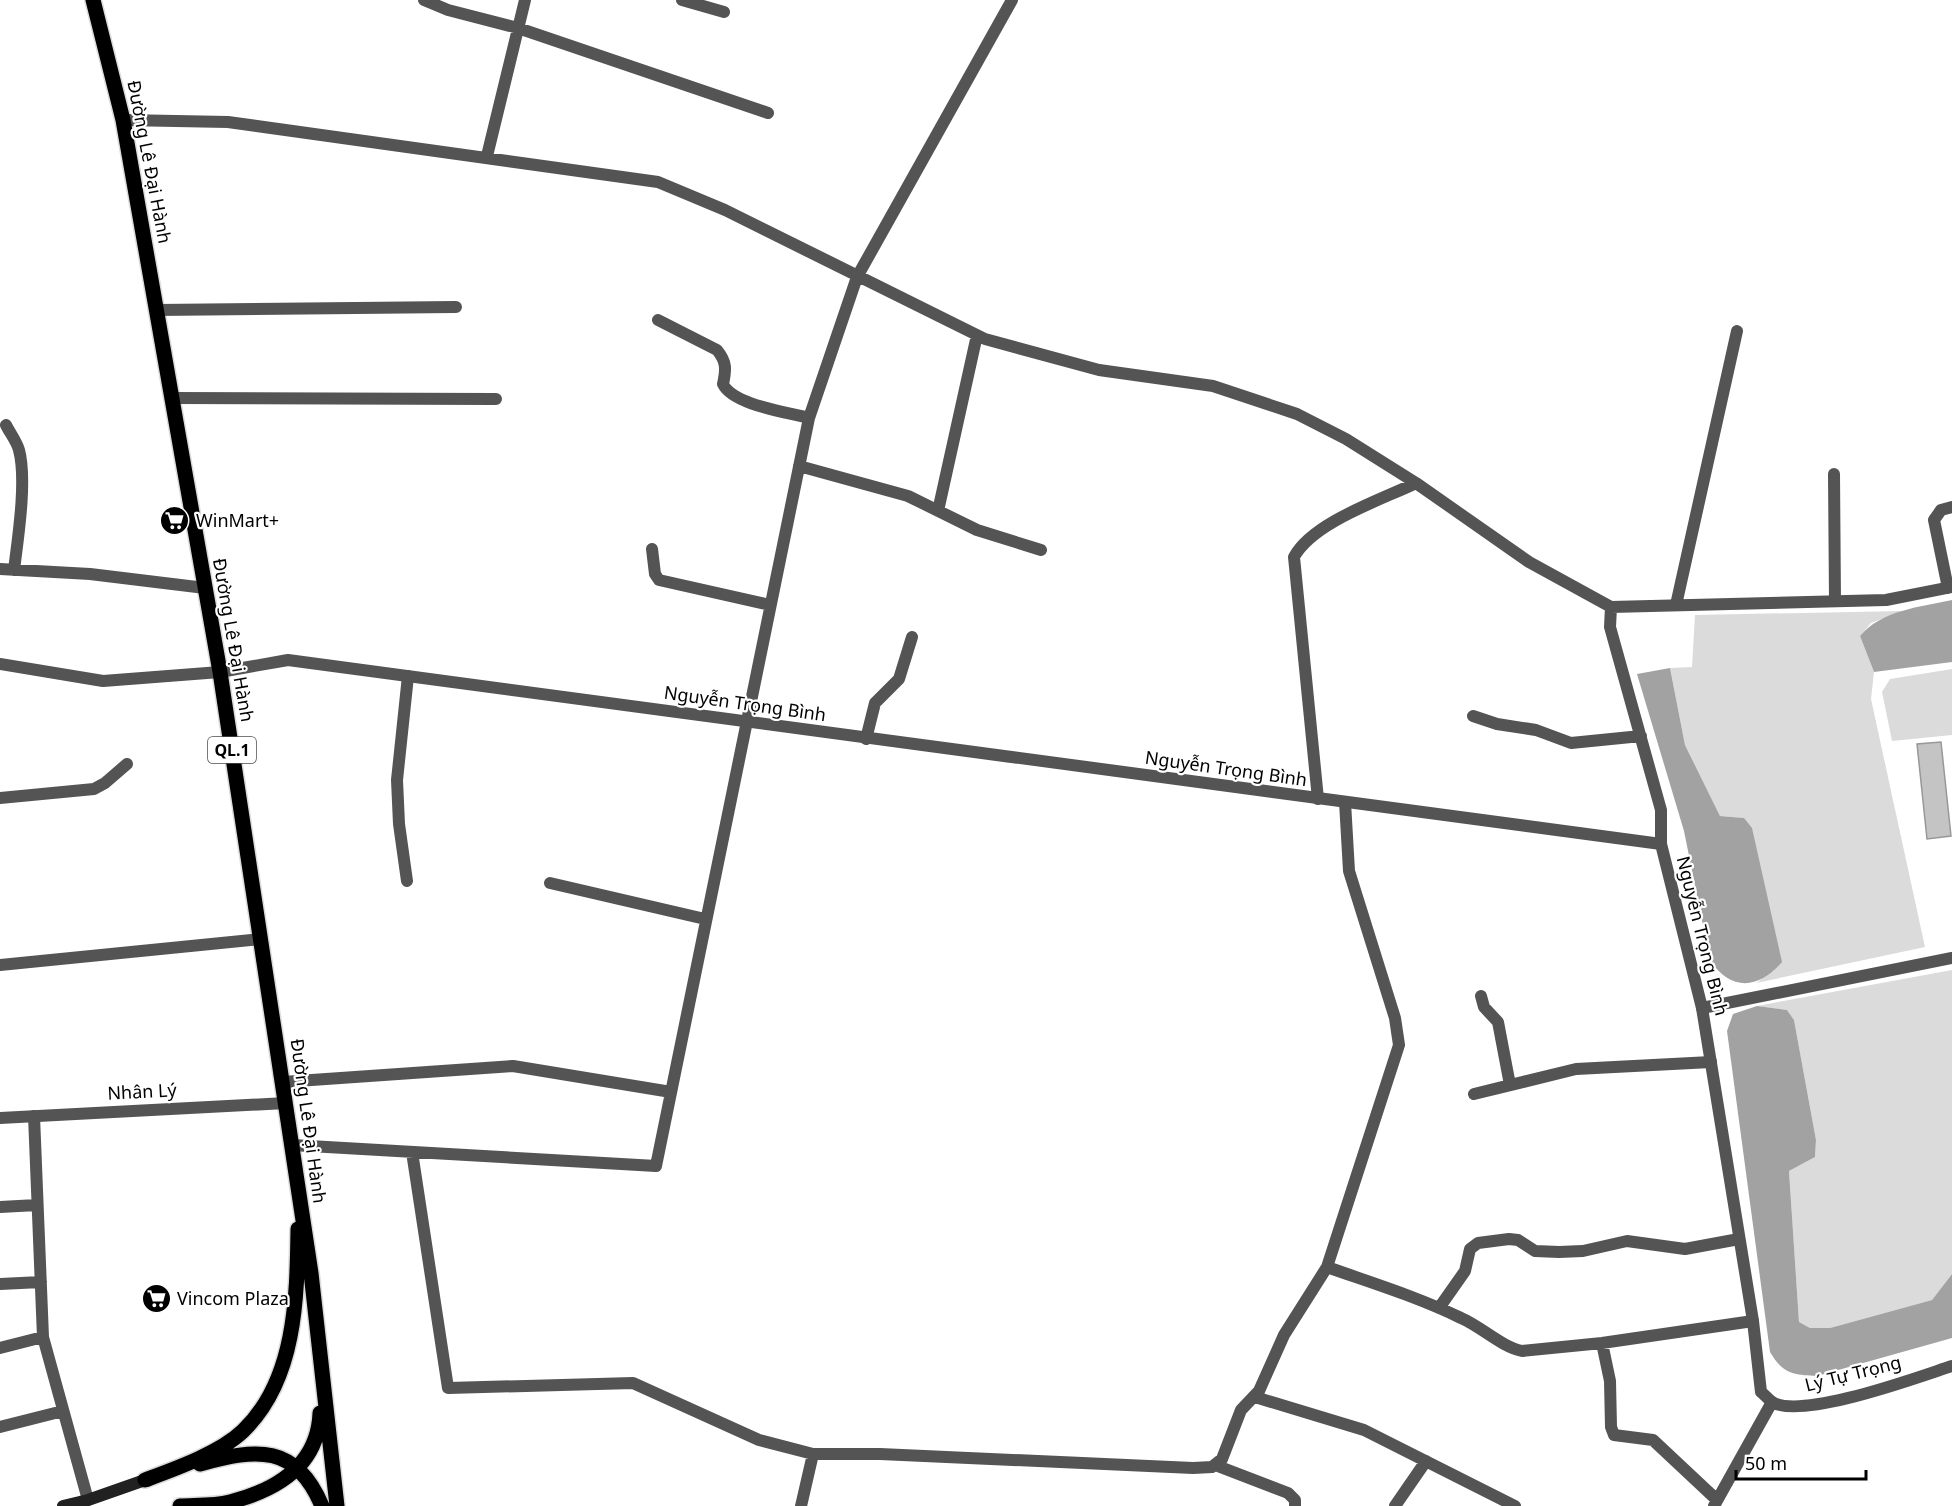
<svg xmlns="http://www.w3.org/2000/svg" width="1952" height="1506" viewBox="0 0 1952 1506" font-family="'Noto Sans',sans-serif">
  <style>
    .green { fill: #dbdbdb }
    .water { fill: #a2a2a2 }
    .building { fill: #c4c4c4; stroke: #989898; stroke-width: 1.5 }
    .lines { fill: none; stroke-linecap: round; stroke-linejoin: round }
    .primary-casing { stroke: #dbdbdb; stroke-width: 18 }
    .minor { stroke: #545454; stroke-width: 12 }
    .tertiary { stroke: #545454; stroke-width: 12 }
    .secondary { stroke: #212121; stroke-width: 12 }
    .primary { stroke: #000; stroke-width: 15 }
    .labels { text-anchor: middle; stroke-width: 4.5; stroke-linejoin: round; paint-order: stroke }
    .shield { fill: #fff; stroke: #4c4c4c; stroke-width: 1.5 }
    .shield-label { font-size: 16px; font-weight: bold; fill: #000 }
    .street-label { font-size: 18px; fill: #000; stroke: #fff }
    .poi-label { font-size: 18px; fill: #000; stroke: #fff; text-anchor: start }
  </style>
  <rect width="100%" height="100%" fill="#fff"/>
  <path class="green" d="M 1903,611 L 1871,623 L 1860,636 L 1874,672 L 1871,699 L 1925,947 L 1756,983 L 1774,971 L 1744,818 L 1720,816 L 1685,745 L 1670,668 L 1692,667 L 1695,615 Z
    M 1952,669 L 1952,735 L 1892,741 L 1882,692 L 1890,679 Z
    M 1952,970 L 1952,1274 L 1932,1300 L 1830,1328 L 1810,1328 L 1799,1322 L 1789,1171 L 1815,1157 L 1816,1140 L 1794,1020 L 1787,1010 L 1757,1006 Z"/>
  <path class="water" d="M 1952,600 L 1952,662 L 1874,672 L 1860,636 C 1882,610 1920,607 1952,600 Z
    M 1670,668 L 1685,745 L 1720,816 L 1744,818 L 1752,828 L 1782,962 C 1759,990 1730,991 1710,960 L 1684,831 L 1637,674 Z
    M 1757,1006 L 1787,1010 L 1794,1020 L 1816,1140 L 1815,1157 L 1789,1171 L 1799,1322 L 1810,1328 L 1830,1328 L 1932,1300 L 1952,1274 L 1952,1338 L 1817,1376 C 1793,1375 1783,1374 1770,1352 L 1727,1031 L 1733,1014 Z"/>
  <path class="building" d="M 1941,742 L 1951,836 L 1927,839 L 1917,744 Z"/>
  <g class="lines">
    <defs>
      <path id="primary" d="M 93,0 L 123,120 L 220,672 L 311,1273 L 337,1506
        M 200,1464 C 257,1448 296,1444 322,1506
        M 145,1480 C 175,1469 220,1453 243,1431 C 296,1380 297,1298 298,1229
        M 180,1506 C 196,1505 214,1506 230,1502 C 277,1490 318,1465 320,1413"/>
    </defs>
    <use href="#primary" class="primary-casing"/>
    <path class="minor" d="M 424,0 L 448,10 L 518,28 L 768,113
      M 682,0 L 724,12
      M 123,120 L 228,122 L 658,182 L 725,210 L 985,339 L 1099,370 L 1213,386 L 1297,414 L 1346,439 L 1416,483 L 1529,562 L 1611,607 L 1886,600 L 1952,587
      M 487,156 L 525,0
      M 156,310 L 456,307
      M 658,320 L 717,350 C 727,362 726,370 723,384 C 733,405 787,412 809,418
      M 172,398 L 496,399
      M 6,425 C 10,433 17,442 19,450 C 27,480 18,538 14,570
      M 799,466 L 908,496 L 977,530 L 1041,550
      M 1834,474 L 1835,601
      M 938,511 L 977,335
      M 652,549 L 655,574 L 659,580 L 770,605
      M 0,569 L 90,574 L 205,588
      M 1948,588 L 1934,520 L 1941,510 L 1952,507
      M 1676,605 L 1737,331
      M 1611,607 L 1610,627 L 1661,810 L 1661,844
      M 0,664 L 103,681 L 220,672
      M 1473,716 L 1497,724 L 1536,730 L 1571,743 L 1641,736
      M 866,739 L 875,703 L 899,679 L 912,637
      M 0,798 L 94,789 L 105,783 L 127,764
      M 1318,799 L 1294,557 C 1313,522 1381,500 1416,483
      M 407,881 L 399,824 L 397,780 L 408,676
      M 550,883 L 705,919
      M 0,965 L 261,939
      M 1481,996 L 1484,1007 L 1498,1022 L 1510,1085
      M 1702,1008 L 1952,958
      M 283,1082 L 513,1066 L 671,1092
      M 1474,1094 L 1576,1069 L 1711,1062
      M 34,1116 L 43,1337 L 88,1500
      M 292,1145 L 656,1166 L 809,418 L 857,277 L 1012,0
      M 412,1152 L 448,1388 L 633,1383 L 759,1440 L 813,1454 L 880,1454 L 1193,1468 L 1212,1467 L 1222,1459 L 1241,1410 L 1259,1391 L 1284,1335 L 1327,1267 L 1399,1045 L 1395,1018 L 1349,871 L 1345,802
      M 0,1207 L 37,1205
      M 1327,1267 C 1372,1283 1418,1297 1461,1318 C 1482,1327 1500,1346 1522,1351 L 1602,1343 L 1753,1321
      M 0,1284 L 41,1282
      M 1439,1308 L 1465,1271 L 1470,1249 L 1478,1243 L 1509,1239 L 1518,1240 L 1535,1251 L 1559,1252 L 1583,1251 L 1627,1241 L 1685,1249 L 1739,1239
      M 1602,1343 L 1610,1381 L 1611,1427 L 1614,1435 L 1653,1440 L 1717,1500
      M 0,1348 L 43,1337
      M 1255,1397 L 1364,1430 L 1515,1506
      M 0,1427 L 63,1411
      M 1215,1465 L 1288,1493 L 1295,1500 L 1295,1506
      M 801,1506 L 813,1454
      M 1395,1506 L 1426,1461
      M 1714,1506 L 1772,1402"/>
    <path class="tertiary" d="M 220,672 L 288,660 L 1661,844 L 1702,1008 L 1753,1321 L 1761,1392 C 1765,1395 1768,1399 1772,1402 C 1802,1420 1918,1377 1952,1366
      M 0,1118 L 286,1103"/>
    <path class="secondary" d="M 63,1506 L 88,1500 L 145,1480"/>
    <use href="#primary" class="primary"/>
  </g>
  <defs>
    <symbol id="supermarket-disc" viewBox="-11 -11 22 22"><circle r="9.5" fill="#000" stroke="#fff"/><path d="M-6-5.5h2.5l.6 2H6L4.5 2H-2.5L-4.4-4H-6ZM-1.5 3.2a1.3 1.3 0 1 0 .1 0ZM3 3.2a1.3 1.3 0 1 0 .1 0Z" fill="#fff"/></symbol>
  </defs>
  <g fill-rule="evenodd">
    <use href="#supermarket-disc" x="158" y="504" width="33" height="33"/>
    <use href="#supermarket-disc" x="140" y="1282" width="33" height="33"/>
  </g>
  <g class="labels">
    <rect class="shield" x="208" y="737" width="48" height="26" rx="4.5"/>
    <g class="shield-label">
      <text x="232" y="756">QL.1</text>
    </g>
    <g class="street-label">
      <text transform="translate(149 162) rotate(79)" y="6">Đường Lê Đại Hành</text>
      <text transform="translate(233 640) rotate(80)" y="6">Đường Lê Đại Hành</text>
      <text transform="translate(745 704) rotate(8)" y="6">Nguyễn Trọng Bình</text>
      <text transform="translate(1226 769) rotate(8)" y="6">Nguyễn Trọng Bình</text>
      <text transform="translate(1702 936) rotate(76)" y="6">Nguyễn Trọng Bình</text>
      <text transform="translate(142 1092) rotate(-3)" y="6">Nhân Lý</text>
      <text transform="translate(308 1121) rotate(82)" y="6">Đường Lê Đại Hành</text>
      <text transform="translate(1853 1374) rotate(-14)" y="6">Lý Tự Trọng</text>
    </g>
    <g class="poi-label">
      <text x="196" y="527">WinMart+</text>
      <text x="177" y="1305">Vincom Plaza</text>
    </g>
  </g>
  <path d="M1736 1470v9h130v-9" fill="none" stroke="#000000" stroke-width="3"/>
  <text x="1745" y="1470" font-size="18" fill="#000000" stroke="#ffffff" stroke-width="4.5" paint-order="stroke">50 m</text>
</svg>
